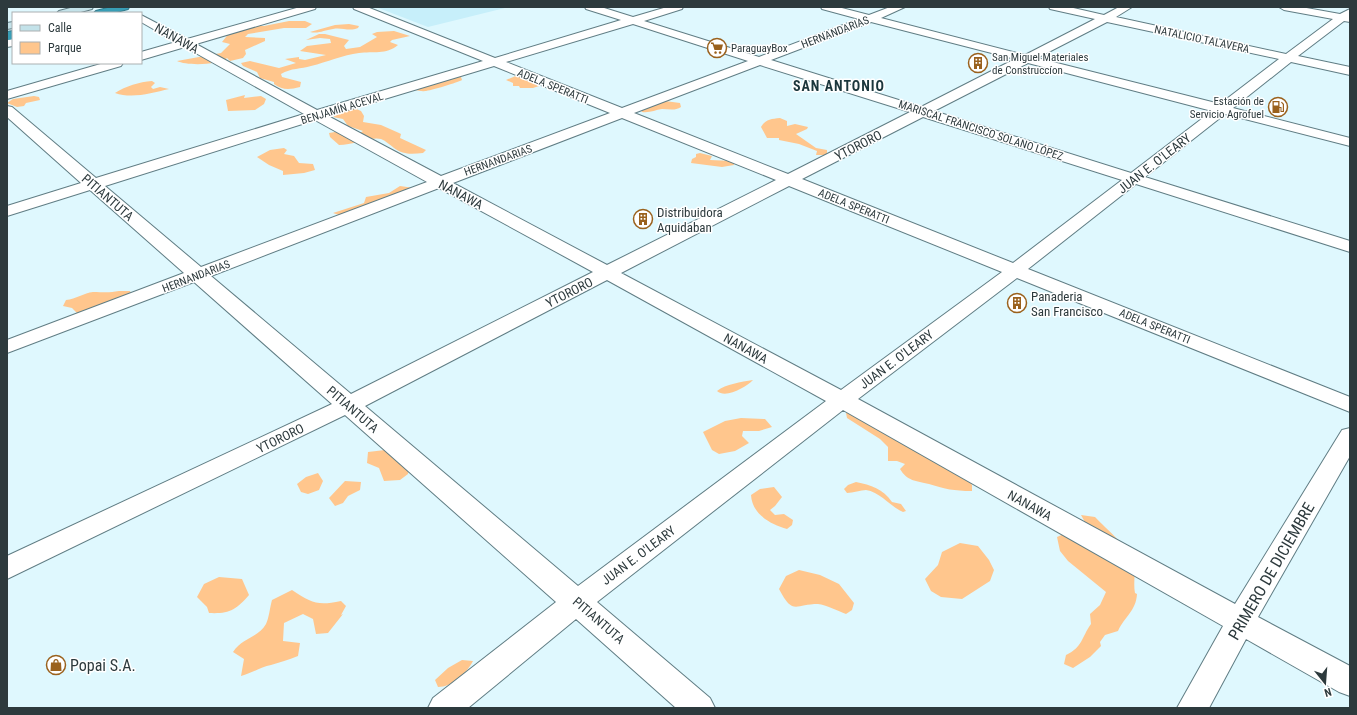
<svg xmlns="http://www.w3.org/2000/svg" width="1357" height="715" viewBox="0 0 1357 715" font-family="'Roboto Condensed',sans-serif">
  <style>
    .built { fill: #c7effa }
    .green { fill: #ffc68d }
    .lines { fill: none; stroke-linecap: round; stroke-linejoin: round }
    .street-casing { stroke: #607d84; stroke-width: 2 }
    .secondary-casing { stroke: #607d84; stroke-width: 2 }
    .highway-casing { stroke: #347b8c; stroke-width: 2 }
    .street { fill: #fff; fill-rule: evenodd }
    .secondary { fill: #c3e2e9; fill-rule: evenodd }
    .highway { fill: #389eb6; fill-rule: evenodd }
    .labels { text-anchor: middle; stroke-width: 3; stroke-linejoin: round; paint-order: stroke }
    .far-street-label { font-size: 11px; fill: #2d3a3d; stroke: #fff }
    .far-poi-label { font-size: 11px; fill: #2d3a3d; stroke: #fff; text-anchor: start }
    .street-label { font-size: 13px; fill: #2d3a3d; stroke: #fff }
    .poi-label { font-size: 13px; fill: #2d3a3d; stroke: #fff; text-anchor: start }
    .far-district-label { font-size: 14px; font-weight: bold; letter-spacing: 1px; fill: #1b363c; stroke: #fff }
    .near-street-label { font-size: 16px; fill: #2d3a3d; stroke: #fff }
    .near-poi-label { font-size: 16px; fill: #2d3a3d; stroke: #fff; text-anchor: start }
  </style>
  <rect width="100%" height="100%" fill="#dff8fe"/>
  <path class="built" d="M 376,7 L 509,7 L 428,27 Z"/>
  <path class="green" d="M 289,21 L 305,21 L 312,24 L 306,28 L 284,28 L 248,34 L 245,37 L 265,38 L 265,41 L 245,50 L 246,54 L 243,58 L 230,61 L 227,58 C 219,65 187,66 177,61 L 221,53 L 230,44 L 222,42 L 230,32 L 252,26 L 264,26 Z
    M 349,24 L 359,26 L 358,28 C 349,32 342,27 333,29 C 324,30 319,34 310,32 L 335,25 Z
    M 394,31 L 410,36 L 392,40 L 390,42 L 398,45 C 386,55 373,51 359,53 C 343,55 327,62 311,66 C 301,69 291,68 281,74 L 282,77 L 301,82 L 300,87 C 289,90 282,90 274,84 L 274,82 L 260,78 L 257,72 L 243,66 L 241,63 L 250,61 L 279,68 L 296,63 L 285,59 L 299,57 L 299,59 L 305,60 L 326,55 L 300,51 L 307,46 L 331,43 L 330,39 L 320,38 L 306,40 L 319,34 L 325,34 L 349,40 L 344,46 L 346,49 L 360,47 L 377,37 L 372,34 L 377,32 Z
    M 518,75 L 540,83 L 539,86 L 533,88 L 520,88 L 519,86 L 513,86 L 513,83 L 506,80 Z
    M 452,77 L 461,77 L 462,80 C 459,82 430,91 425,91 C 422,92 418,90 415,90 L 416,88 Z
    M 152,81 L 155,83 L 151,87 L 153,89 L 160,87 L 169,89 C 152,93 132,99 115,93 C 126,86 139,82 152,81 Z
    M 245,95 L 244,98 L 261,96 L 266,99 L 264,104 L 255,110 L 228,111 L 226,100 Z
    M 34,96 L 39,97 L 40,100 L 26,103 L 24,106 L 17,107 L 7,103 L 13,99 Z
    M 665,101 L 680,103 L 681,107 C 675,111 669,109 662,109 C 655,110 650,113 642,112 L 641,110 Z
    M 354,108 L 361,111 L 364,116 L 363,122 L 381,125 L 399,133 L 401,134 L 400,138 L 426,150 L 423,153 C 412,154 403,155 394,148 C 390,145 386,141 381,139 C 372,136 353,145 339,145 L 330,137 L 329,133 L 341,131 L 357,135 L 363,131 L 348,126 L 343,119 L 333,117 L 342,112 Z
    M 780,118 L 787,121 L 787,126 L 795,124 L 808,127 L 807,129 L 796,134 L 816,148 L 827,150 L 827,155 L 816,155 L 817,151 L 799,144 L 779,140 L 779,138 L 767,138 L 761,127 C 766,119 771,119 780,118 Z
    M 284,148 L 287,150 L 284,154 L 294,156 L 299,163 L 313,164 L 315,170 L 304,173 L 283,175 L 283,171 L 269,165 L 257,157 L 270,150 Z
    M 700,153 L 712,156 L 710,160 L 733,161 L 734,165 L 722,167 L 691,163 L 692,159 L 696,157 L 696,154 Z
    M 400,186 L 414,188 L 339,215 L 333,213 L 364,203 L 366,197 L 389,193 Z
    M 119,291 L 130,291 L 132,295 L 82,315 L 77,313 L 72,308 L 63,306 L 66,300 C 76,299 84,293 93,292 C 103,292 109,293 119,291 Z
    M 753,380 C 746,387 726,399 717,391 C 726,384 741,382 753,380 Z
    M 857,412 L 965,475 L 972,485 L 972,491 C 953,491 946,489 929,484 C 916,481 907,481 900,469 L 905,464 L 897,461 L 888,461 L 888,447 L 880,439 L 847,418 L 846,413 Z
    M 741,418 L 765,419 L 772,427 L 759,431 L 743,431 L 742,436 L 749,443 L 735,451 L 719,454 L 712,450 L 703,432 L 725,421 Z
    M 385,450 L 409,464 L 408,474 L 400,480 L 384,481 L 379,468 L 367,463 L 368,452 Z
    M 318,473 L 323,481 L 319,490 L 308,494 L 301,492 L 297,484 L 306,477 Z
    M 345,481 L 361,482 L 360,490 L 348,496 L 343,503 L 335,506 L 329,498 Z
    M 856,482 C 871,485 883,489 892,502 L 901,504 L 906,511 L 903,512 C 891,507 880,492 866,490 C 861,490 853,493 847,493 L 844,489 L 848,485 Z
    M 774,487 L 782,497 L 775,506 L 770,510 L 775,515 L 784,514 L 793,520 L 792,525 L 787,529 C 770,524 752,514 751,495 L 760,489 Z
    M 1081,515 L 1095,517 C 1106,529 1129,547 1134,562 C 1136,570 1133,584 1135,593 L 1137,594 C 1136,611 1125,616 1118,631 L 1105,635 L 1100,642 L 1101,646 L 1090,657 L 1073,668 L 1064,664 L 1066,655 C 1083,647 1081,638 1091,624 L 1090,614 L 1100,605 L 1106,592 L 1068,561 L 1060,551 L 1057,537 L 1086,524 Z
    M 960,543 L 978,546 L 989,560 L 994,570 L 990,581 L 962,599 L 941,597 L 931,591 L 925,579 L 938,565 L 942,552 Z
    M 799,570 L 820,575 L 839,584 L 854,603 L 852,610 L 846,614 C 838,611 826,605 818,604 C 795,604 793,616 779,589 L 786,576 Z
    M 219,577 L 242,579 L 249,595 C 236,610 229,614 209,613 L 207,607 L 197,597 L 204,584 Z
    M 292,590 C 312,603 317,606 341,601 L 346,606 L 341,615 L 343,614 L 328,633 L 316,634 L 313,619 L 303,614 L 284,623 L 283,641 L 300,643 L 298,656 C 288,660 280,662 271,665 C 261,667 252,673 241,676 L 244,659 L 233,652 C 243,637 258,638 266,624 C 269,618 270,607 272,600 Z
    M 462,660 L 473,661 C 467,673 452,687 438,687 L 435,680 L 448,668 Z"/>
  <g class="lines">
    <defs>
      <path id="street" d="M 300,7 L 316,7 L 315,9 L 196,44 L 317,110 L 483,61 L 354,9 L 353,7 L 367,7 L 495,58 L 621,20 L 586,9 L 585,7 L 601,7 L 633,17 L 667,7 L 683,7 L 682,9 L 644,21 L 759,57 L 859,19 L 822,9 L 821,7 L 838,7 L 869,15 L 890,7 L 905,7 L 881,18 L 1025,55 L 1095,19 L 1050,9 L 1049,7 L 1069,7 L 1104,15 L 1119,7 L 1132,7 L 1116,17 L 1286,54 L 1333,19 L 1284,10 L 1279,7 L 1301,7 L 1340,14 L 1350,9 L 1350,22 L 1344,21 L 1298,56 L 1350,67 L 1350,75 L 1291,62 L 1233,108 L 1350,138 L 1350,146 L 1225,114 L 1145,177 L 1350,241 L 1350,252 L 1136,184 L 1028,269 L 1350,397 L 1350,412 L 1017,278 L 858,399 L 1235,604 L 1342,430 L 1350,428 L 1350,456 L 1258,617 L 1350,666 L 1350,696 L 1339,692 L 1246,639 L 1209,708 L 1177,708 L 1223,626 L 843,410 L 597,602 L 710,698 L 715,708 L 676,708 L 576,619 L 468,708 L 428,708 L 433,698 L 556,602 L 345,415 L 7,579 L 7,556 L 332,404 L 194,282 L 7,353 L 7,340 L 184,273 L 90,190 L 7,216 L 7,206 L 81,183 L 7,117 L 7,106 L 12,107 L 96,178 L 304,114 L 185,47 L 141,60 L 141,52 L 176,42 L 141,22 L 141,15 L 187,39 ZM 871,22 L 1015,59 L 921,107 L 771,60 ZM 1107,22 L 1279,59 L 1220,104 L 1037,58 ZM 633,24 L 748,61 L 622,108 L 506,62 ZM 1028,63 L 1212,111 L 1131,173 L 934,111 ZM 760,65 L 910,112 L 788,174 L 634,113 ZM 494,66 L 610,113 L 441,176 L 328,116 ZM 923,117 L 1122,180 L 1013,263 L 802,179 ZM 622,118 L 776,180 L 607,265 L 453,183 ZM 315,120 L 427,182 L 201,267 L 105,186 ZM 789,186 L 1002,272 L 841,390 L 621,273 ZM 439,188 L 593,272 L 351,394 L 211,276 ZM 607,280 L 826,401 L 578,586 L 365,406 Z
        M 13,39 L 13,46 L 7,47 L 7,40 Z
        M 104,63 L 123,63 L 121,66 L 7,99 L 7,91 Z"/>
      <path id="secondary" d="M 74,7 L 93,7 L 92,9 L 77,13 L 57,13 L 59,11 Z
        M 13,22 L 13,28 L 7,29 L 7,23 Z"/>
      <path id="highway" d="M 111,7 L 129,7 L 128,9 L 113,13 L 94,13 L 96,11 Z
        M 13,31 L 13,39 L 7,40 L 7,32 Z"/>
    </defs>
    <use href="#street" class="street-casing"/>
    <use href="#secondary" class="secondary-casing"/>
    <use href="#highway" class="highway-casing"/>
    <use href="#street" class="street"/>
    <use href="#secondary" class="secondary"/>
    <use href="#highway" class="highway"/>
  </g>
  <defs>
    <symbol id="supermarket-ring" viewBox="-11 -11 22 22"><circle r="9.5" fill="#fff" stroke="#9a611d" stroke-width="1.5"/><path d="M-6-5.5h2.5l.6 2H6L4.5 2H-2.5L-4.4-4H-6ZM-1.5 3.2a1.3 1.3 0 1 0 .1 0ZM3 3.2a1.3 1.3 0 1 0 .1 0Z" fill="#9a611d"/></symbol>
    <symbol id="building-ring" viewBox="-11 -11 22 22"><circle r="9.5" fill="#fff" stroke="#9a611d" stroke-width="1.5"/><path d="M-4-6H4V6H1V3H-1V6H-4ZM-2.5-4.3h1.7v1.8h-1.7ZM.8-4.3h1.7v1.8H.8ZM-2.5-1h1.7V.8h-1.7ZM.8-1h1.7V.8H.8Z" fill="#9a611d"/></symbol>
    <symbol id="fuel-ring" viewBox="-11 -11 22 22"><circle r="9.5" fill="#fff" stroke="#9a611d" stroke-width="1.5"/><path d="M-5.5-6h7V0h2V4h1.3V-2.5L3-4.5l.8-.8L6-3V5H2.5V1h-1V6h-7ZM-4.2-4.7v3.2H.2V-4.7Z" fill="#9a611d"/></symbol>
    <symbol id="shop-ring" viewBox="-11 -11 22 22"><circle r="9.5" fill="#fff" stroke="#9a611d" stroke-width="1.5"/><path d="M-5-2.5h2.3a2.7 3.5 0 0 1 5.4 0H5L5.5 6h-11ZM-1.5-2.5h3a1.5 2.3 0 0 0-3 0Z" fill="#9a611d"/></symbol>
  </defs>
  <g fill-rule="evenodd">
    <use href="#supermarket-ring" x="706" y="37" width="22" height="22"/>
    <use href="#building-ring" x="967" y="52" width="22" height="22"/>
    <use href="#fuel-ring" x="1267" y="96" width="22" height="22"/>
    <use href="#building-ring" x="632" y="208" width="22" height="22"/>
    <use href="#building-ring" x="1006" y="292" width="22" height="22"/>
    <use href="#shop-ring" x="45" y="654" width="22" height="22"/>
  </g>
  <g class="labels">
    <g class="far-street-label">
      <text transform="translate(835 32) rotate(-21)" y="4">HERNANDARIAS</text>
      <text transform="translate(1202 39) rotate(12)" y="4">NATALICIO TALAVERA</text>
      <text transform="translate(553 86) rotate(22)" y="4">ADELA SPERATTI</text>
      <text transform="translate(342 108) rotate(-17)" y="4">BENJAMÍN ACEVAL</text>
      <text transform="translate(981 130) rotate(18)" y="4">MARISCAL FRANCISCO SOLANO LÓPEZ</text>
      <text transform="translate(498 160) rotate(-20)" y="4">HERNANDARIAS</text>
      <text transform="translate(854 206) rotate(22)" y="4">ADELA SPERATTI</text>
      <text transform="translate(196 276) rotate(-21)" y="4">HERNANDARIAS</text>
      <text transform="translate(1155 326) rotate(22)" y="4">ADELA SPERATTI</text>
    </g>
    <g class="far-poi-label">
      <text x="731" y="52">ParaguayBox</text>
      <text x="992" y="61">San Miguel Materiales<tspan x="992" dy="13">de Construccíon</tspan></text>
      <text x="1264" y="105" text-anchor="end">Estación de<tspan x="1264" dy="13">Servicio Agrofuel</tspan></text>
    </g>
    <g class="street-label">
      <text transform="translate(177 38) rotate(29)" y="5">NANAWA</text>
      <text transform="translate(858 145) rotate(-27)" y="5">YTORORO</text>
      <text transform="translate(1154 163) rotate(-38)" y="5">JUAN E. O'LEARY</text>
      <text transform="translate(461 194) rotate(28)" y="5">NANAWA</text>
      <text transform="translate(108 197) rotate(41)" y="5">PITIANTUTA</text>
      <text transform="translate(569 292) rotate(-27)" y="5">YTORORO</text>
      <text transform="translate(746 348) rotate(29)" y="5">NANAWA</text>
      <text transform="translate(896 359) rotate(-37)" y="5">JUAN E. O'LEARY</text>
      <text transform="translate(353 409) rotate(41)" y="5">PITIANTUTA</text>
      <text transform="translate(280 438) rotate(-26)" y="5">YTORORO</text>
      <text transform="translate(1030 505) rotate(29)" y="5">NANAWA</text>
      <text transform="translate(638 555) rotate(-37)" y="5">JUAN E. O'LEARY</text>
      <text transform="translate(599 620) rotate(41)" y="5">PITIANTUTA</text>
    </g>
    <g class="poi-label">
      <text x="657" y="217">Distribuidora<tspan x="657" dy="15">Aquidaban</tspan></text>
      <text x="1031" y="301">Panaderia<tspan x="1031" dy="15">San Francisco</tspan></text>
    </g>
    <g class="far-district-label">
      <text x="839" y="91">SAN ANTONIO</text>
    </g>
    <g class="near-street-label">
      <text transform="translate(1271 571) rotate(-60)" y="6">PRIMERO DE DICIEMBRE</text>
    </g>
    <g class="near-poi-label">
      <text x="70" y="671">Popai S.A.</text>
    </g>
  </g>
  <rect width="1357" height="715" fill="none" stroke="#2d3a3d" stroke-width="16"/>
  <rect x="12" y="12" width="130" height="52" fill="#ffffff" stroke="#abb0b1"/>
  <rect x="20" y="25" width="20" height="6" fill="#c3e2e9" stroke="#abb0b1"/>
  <text x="48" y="32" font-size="12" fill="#2d3a3d">Calle</text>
  <rect x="20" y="42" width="20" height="12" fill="#ffc68d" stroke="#abb0b1"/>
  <text x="48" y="52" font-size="12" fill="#2d3a3d">Parque</text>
  <g transform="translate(1325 683) rotate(163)" stroke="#ffffff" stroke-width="3" paint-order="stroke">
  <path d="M0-3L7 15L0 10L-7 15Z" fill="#2d3a3d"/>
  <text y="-6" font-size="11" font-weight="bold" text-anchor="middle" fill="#2d3a3d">N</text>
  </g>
</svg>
